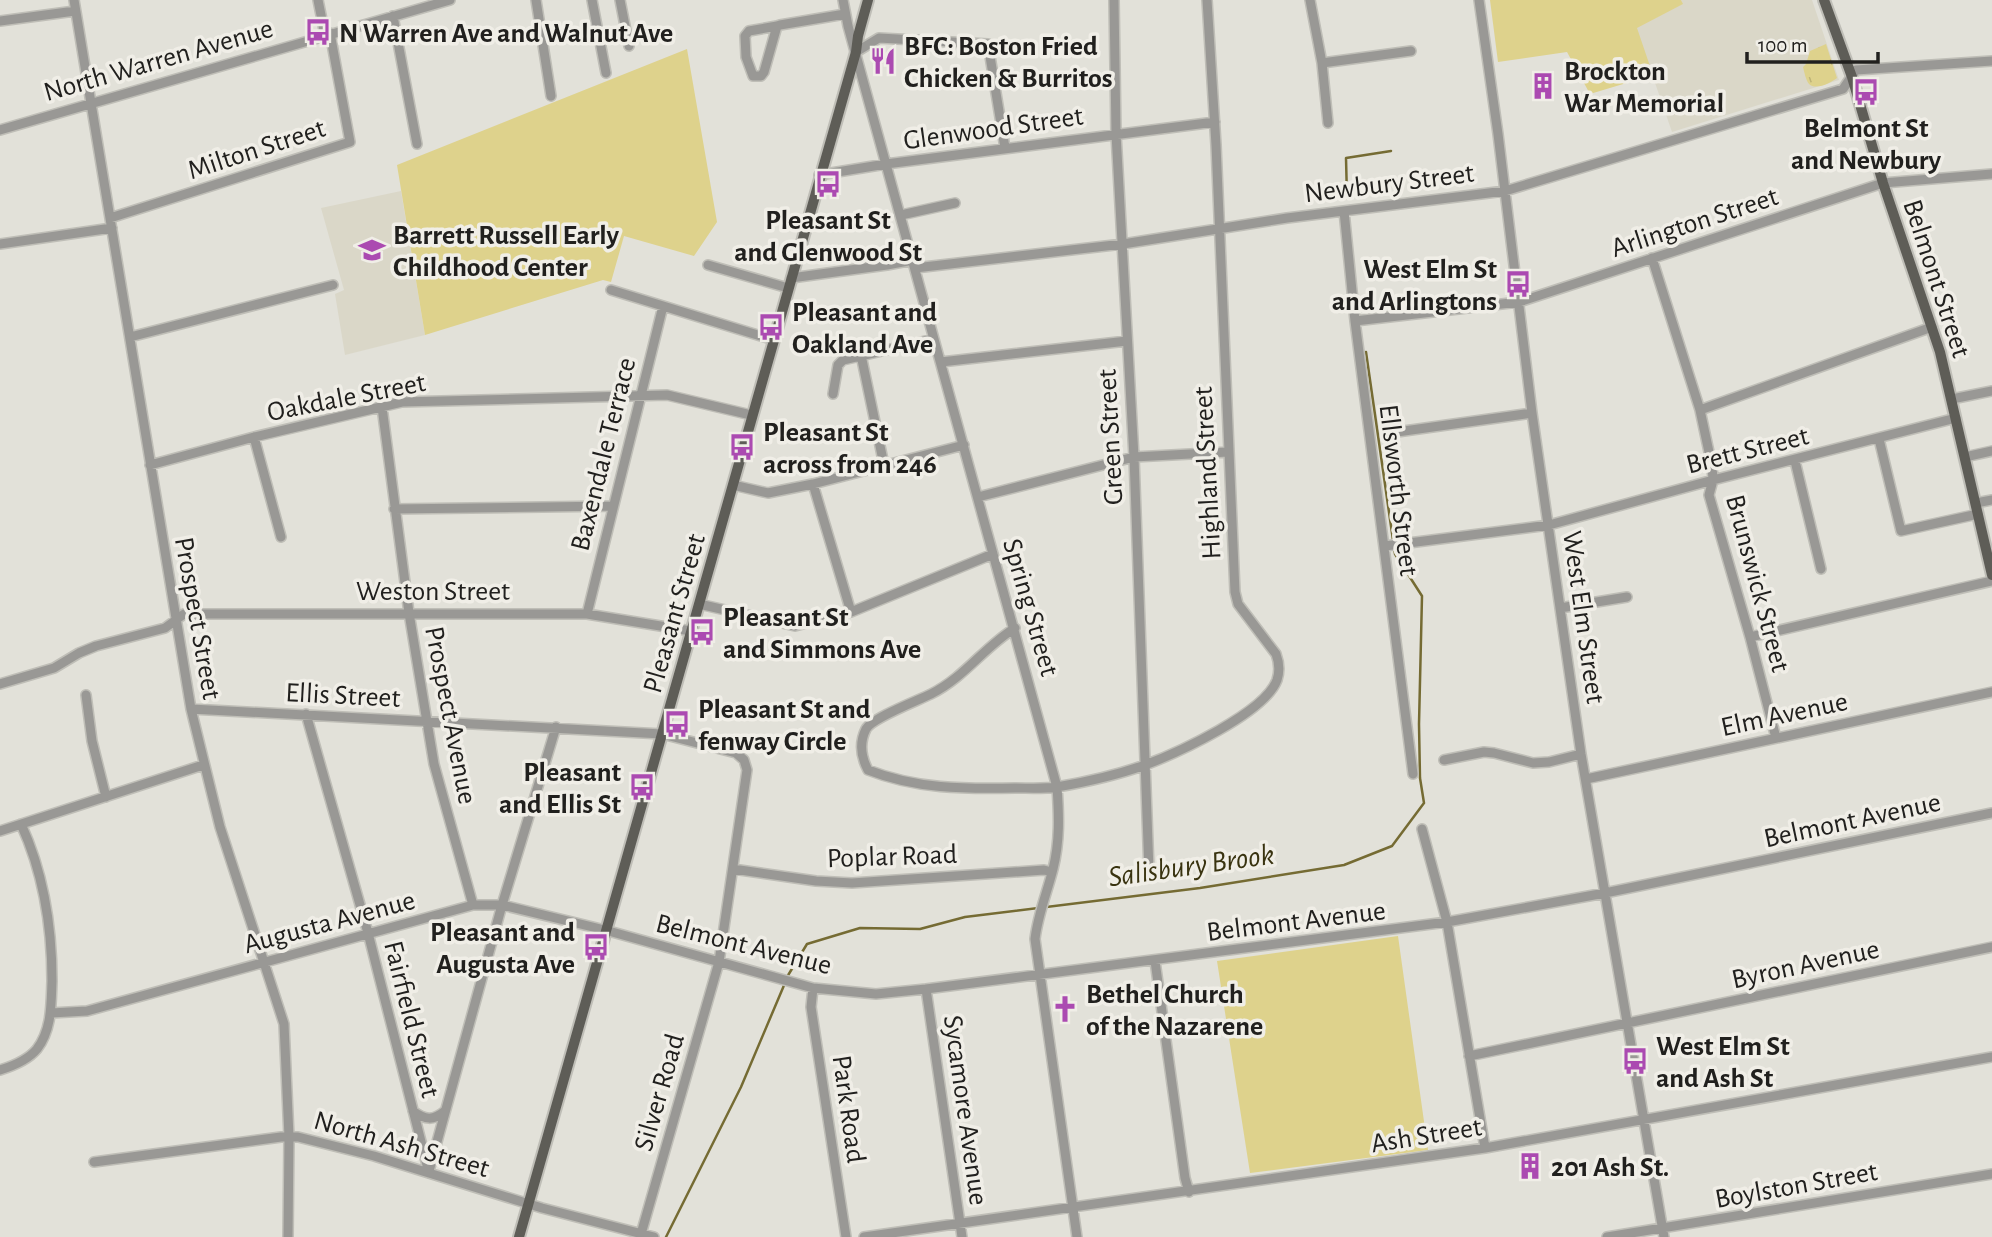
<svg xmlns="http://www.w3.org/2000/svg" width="1992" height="1237" viewBox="0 0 1992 1237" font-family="'Alegreya Sans',sans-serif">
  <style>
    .built { fill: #dad7c8 }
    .grass { fill: url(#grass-tufts) }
    .park { fill: #ded28c }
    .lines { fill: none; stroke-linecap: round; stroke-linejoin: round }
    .stream { stroke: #756b33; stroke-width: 2.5 }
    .minor-casing { stroke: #bfbeb7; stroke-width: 12 }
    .major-casing { stroke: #bfbeb7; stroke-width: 14 }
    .minor { stroke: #999895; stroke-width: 9 }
    .major { stroke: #5e5d57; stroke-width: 10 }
    .labels { text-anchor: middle; stroke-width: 7; stroke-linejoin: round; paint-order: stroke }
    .poi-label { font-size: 28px; font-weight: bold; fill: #21201e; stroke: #f0eee7; text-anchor: start }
    .street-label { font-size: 28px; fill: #21201e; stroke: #f0eee7 }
    .water-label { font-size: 30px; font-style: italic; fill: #393310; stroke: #f0eee7 }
  </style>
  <defs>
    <pattern id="grass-tufts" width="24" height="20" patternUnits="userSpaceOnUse" patternTransform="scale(1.75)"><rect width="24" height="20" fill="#ded28c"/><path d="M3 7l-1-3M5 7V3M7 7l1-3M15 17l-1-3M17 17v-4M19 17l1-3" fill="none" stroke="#beb478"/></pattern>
  </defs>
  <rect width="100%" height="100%" fill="#e2e1d9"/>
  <path class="built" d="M 1681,0 L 1812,0 L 1839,80 L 1672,132 L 1636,28 L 1682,4 Z
    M 401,191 L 425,335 L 345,355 L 335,294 L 344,290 L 321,208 Z"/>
  <path class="grass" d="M 1826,44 L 1837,78 C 1832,82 1816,91 1809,84 C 1806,81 1804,71 1803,67 L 1806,64 L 1810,51 Z"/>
  <path class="park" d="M 1490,0 L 1681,0 L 1683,4 L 1637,28 L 1653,75 L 1590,94 L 1567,52 L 1498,62 Z
    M 687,49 L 717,222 L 694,256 L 624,236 L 611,282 L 603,280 L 425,335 L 397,165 Z
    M 1822,55 L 1826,57 L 1832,78 L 1816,85 L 1812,82 L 1806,65 L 1808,60 Z
    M 1398,936 L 1428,1150 L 1250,1173 L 1217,961 Z"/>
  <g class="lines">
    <path class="stream" d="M 1347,198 L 1346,158 L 1391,151
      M 787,977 L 807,944 L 860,928 L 920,929 L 965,917 L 1200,888 L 1344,865 L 1392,846 L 1424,803 L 1420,778 L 1419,724 L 1422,596 L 1395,554 L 1366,352
      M 666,1237 L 741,1087 L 785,983"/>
    <defs>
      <path id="minor" d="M 74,0 L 191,709 L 220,827 L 284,1024 L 289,1137 L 288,1237
        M 318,0 L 325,35
        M 536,0 L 551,96
        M 592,0 L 606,73
        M 620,0 L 629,46
        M 843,0 L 848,26 L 1057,787 C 1059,815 1060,841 1053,869 C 1047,893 1038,914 1035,939 L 1077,1237
        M 1114,0 L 1116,134 L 1134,457 L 1149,871
        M 1310,0 L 1322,63 L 1328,123
        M 1479,0 L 1498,134 L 1532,413 L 1581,754 L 1664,1237
        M 393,16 L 417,144
        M 0,21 L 75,11
        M 777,26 L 764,72 L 761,76 L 753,76 L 746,57 L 745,36 L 749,31 L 777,26 L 780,25 L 845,14
        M 856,52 L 879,38 L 988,44 L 1005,148
        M 1322,63 L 1411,51
        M 0,130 L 450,0
        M 819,175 L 886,164 L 1215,122
        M 1344,211 L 1355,321 L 1413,774
        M 901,215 L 955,203
        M 110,218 L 350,142 L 330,33
        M 0,244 L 112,228
        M 1652,258 L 1700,410 L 1712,466 L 1713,480 L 1709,495 L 1750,637 L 1776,738
        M 708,265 L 788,288
        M 915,268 L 1123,244 L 1287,218 L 1505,191 L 1843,89 L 1856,70 L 1992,61
        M 791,278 L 887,265 L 913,260
        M 611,290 L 774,340
        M 1355,321 L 1519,302 L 1883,183 L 1992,174
        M 130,337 L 333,285
        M 861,355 L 884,465
        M 941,362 L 1127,341
        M 833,394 L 838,365 L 843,360 L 934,339
        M 1952,399 L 1992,391
        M 382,407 L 409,613 L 434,764 L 473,905
        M 1700,410 L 1932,327
        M 1397,432 L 1532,413
        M 254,437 L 281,537
        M 1879,439 L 1901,531 L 1978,514
        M 1965,457 L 1992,451
        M 1795,461 L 1821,569
        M 150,465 L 254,437 L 402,402 L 667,395 L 751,415
        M 813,484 L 851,612
        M 733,485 L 768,493 L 813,484 L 964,445
        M 978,497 L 1134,457 L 1228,452
        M 1976,503 L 1992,500
        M 394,509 L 613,506
        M 1385,546 L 1549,525 L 1713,480 L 1956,418
        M 699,604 L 795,626 L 851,612 L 993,554
        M 1560,608 L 1627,597
        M 587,614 L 663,306
        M 1015,628 C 984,647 965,677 931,694 C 917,701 872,718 866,729 C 859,743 861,757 868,770 C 916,789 964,789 1015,788 C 1029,788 1043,789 1057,787 C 1086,782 1117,775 1145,765 C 1177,753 1265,713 1277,680 C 1280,671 1279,662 1276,654 L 1238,604 L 1235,592 L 1216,145 L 1207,0
        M 1750,637 L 1992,581
        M 0,684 L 54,668 L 79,653 L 96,646 L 165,628 L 184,614 L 587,614 L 691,631
        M 86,695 L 92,741 L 106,797
        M 191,709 L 662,734 L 736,753 L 744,760 L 747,770 L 719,962 L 641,1234
        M 306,714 L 368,933 L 429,1173
        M 1444,760 L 1484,752 L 1494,753 L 1533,763 L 1549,762 L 1581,754
        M 1586,779 L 1992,692
        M 1422,829 L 1447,922 L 1485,1148
        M 0,831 L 203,765
        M 733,869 L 816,881 L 852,883 L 1044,870 L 1052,872
        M 1155,961 L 1185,1178 L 1189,1192
        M 813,988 L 811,1007 L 846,1237
        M 926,989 L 962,1237
        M 51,1013 L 87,1011 L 473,905 L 502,905 L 605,930 L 813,988 L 876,994 L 926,989 L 1447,922 L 1605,893 L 1992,813
        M 1469,1056 L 1992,947
        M 0,1070 C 13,1066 28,1060 37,1049 C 52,1029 51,1005 52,981 C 52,927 44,874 21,824
        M 413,1111 C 425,1120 433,1121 445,1111
        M 94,1162 L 281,1137 L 298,1137 L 374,1156 L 542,1208 L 654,1237
        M 429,1171 L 502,905 L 556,727
        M 864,1237 L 1485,1148 L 1992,1057
        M 1607,1237 L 1992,1174"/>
      <path id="major" d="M 1824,0 L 1852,77 L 1883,183 L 1940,352 L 1992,575
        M 519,1237 L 856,52 L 858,36 L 868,0"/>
    </defs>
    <use href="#minor" class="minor-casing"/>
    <use href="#major" class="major-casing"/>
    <use href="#minor" class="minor"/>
    <use href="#major" class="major"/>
  </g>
  <defs>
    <symbol id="bus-bare" viewBox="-9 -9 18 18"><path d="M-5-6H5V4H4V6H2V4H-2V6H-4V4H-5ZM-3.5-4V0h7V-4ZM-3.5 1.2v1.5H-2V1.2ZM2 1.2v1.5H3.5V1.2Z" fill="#ab4ab1" stroke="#f0eee7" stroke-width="2.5" paint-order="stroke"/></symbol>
    <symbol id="restaurant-bare" viewBox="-9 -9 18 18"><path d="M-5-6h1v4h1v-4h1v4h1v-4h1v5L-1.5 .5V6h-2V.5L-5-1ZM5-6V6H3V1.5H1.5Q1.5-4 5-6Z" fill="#ab4ab1" stroke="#f0eee7" stroke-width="2.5" paint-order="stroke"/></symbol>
    <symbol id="building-bare" viewBox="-9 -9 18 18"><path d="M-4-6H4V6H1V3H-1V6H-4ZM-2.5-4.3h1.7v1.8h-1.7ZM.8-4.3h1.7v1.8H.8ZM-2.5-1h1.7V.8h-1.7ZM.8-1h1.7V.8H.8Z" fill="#ab4ab1" stroke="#f0eee7" stroke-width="2.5" paint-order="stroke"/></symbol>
    <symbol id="school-bare" viewBox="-9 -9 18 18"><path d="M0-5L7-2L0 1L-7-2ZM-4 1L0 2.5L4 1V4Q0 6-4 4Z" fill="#ab4ab1" stroke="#f0eee7" stroke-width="2.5" paint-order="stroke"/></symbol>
    <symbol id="church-bare" viewBox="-9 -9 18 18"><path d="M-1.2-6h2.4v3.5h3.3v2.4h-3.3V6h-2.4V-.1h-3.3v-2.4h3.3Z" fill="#ab4ab1" stroke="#f0eee7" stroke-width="2.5" paint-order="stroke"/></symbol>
  </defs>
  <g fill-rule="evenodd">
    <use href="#bus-bare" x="299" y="13" width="38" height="38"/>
    <use href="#restaurant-bare" x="864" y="42" width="38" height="38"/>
    <use href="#building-bare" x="1524" y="67" width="38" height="38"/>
    <use href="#bus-bare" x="1847" y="73" width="38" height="38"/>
    <use href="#bus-bare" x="809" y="165" width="38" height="38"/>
    <use href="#school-bare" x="353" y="231" width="38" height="38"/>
    <use href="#bus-bare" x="1499" y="265" width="38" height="38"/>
    <use href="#bus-bare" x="752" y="308" width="38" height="38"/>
    <use href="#bus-bare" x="723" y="428" width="38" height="38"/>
    <use href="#bus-bare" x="683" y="613" width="38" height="38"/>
    <use href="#bus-bare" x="658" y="705" width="38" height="38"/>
    <use href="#bus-bare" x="623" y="768" width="38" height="38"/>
    <use href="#bus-bare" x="577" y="928" width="38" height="38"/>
    <use href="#church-bare" x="1046" y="990" width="38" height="38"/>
    <use href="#bus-bare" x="1616" y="1042" width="38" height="38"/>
    <use href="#building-bare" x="1511" y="1147" width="38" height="38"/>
  </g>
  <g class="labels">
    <g class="poi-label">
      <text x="339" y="42">N Warren Ave and Walnut Ave</text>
      <text x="904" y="55">BFC: Boston Fried<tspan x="904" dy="32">Chicken &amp; Burritos</tspan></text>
      <text x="1564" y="80">Brockton<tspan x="1564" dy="32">War Memorial</tspan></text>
      <text x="1866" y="137" text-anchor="middle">Belmont St<tspan x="1866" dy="32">and Newbury</tspan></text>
      <text x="828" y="229" text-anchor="middle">Pleasant St<tspan x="828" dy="32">and Glenwood St</tspan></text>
      <text x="393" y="244">Barrett Russell Early<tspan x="393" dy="32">Childhood Center</tspan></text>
      <text x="1497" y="278" text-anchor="end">West Elm St<tspan x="1497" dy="32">and Arlingtons</tspan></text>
      <text x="792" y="321">Pleasant and<tspan x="792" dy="32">Oakland Ave</tspan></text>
      <text x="763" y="441">Pleasant St<tspan x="763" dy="32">across from 246</tspan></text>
      <text x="723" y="626">Pleasant St<tspan x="723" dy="32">and Simmons Ave</tspan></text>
      <text x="698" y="718">Pleasant St and<tspan x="698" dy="32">fenway Circle</tspan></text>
      <text x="621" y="781" text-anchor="end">Pleasant<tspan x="621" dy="32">and Ellis St</tspan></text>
      <text x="575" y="941" text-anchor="end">Pleasant and<tspan x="575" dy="32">Augusta Ave</tspan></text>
      <text x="1086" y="1003">Bethel Church<tspan x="1086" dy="32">of the Nazarene</tspan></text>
      <text x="1656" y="1055">West Elm St<tspan x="1656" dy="32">and Ash St</tspan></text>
      <text x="1551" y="1176">201 Ash St.</text>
    </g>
    <g class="street-label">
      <text transform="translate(158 59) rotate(-16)" y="10">North Warren Avenue</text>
      <text transform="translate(993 127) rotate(-8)" y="10">Glenwood Street</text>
      <text transform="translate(256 148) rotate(-18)" y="10">Milton Street</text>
      <text transform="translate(1389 182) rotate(-7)" y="10">Newbury Street</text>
      <text transform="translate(1694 221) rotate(-18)" y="10">Arlington Street</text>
      <text transform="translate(1938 278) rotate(72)" y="10">Belmont Street</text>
      <text transform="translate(346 396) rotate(-11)" y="10">Oakdale Street</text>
      <text transform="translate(1109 437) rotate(-93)" y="10">Green Street</text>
      <text transform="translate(1747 449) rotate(-14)" y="10">Brett Street</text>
      <text transform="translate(602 454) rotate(-76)" y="10">Baxendale Terrace</text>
      <text transform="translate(1206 473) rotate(-93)" y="10">Highland Street</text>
      <text transform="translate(1400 490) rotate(83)" y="10">Ellsworth Street</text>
      <text transform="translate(1759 583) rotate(75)" y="10">Brunswick Street</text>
      <text x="433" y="600">Weston Street</text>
      <text transform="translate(1032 607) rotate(74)" y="10">Spring Street</text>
      <text transform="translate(673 613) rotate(-74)" y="10">Pleasant Street</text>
      <text transform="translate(1585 617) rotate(82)" y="10">West Elm Street</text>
      <text transform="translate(199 618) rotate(80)" y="10">Prospect Street</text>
      <text transform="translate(343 694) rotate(3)" y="10">Ellis Street</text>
      <text transform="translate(1784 713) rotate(-12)" y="10">Elm Avenue</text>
      <text transform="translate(452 715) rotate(79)" y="10">Prospect Avenue</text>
      <text transform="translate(1852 819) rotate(-12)" y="10">Belmont Avenue</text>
      <text transform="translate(892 855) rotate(-2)" y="10">Poplar Road</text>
      <text transform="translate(1296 920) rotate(-7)" y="10">Belmont Avenue</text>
      <text transform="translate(329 921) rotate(-15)" y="10">Augusta Avenue</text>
      <text transform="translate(744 943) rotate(14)" y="10">Belmont Avenue</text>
      <text transform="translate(1805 963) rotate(-12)" y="10">Byron Avenue</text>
      <text transform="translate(413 1019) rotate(76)" y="10">Fairfield Street</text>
      <text transform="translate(658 1092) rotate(-74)" y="10">Silver Road</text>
      <text transform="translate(850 1109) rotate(82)" y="10">Park Road</text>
      <text transform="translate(967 1110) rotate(82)" y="10">Sycamore Avenue</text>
      <text transform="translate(1426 1134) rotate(-9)" y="10">Ash Street</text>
      <text transform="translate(402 1143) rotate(16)" y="10">North Ash Street</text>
      <text transform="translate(1796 1184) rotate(-10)" y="10">Boylston Street</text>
    </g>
    <g class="water-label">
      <text transform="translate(1191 865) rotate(-8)" y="10">Salisbury Brook</text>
    </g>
  </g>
  <path d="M1747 52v10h131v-10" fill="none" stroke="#21201e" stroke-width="3.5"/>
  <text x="1758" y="52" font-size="21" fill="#21201e" stroke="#f0eee7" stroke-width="5" paint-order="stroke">100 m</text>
</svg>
